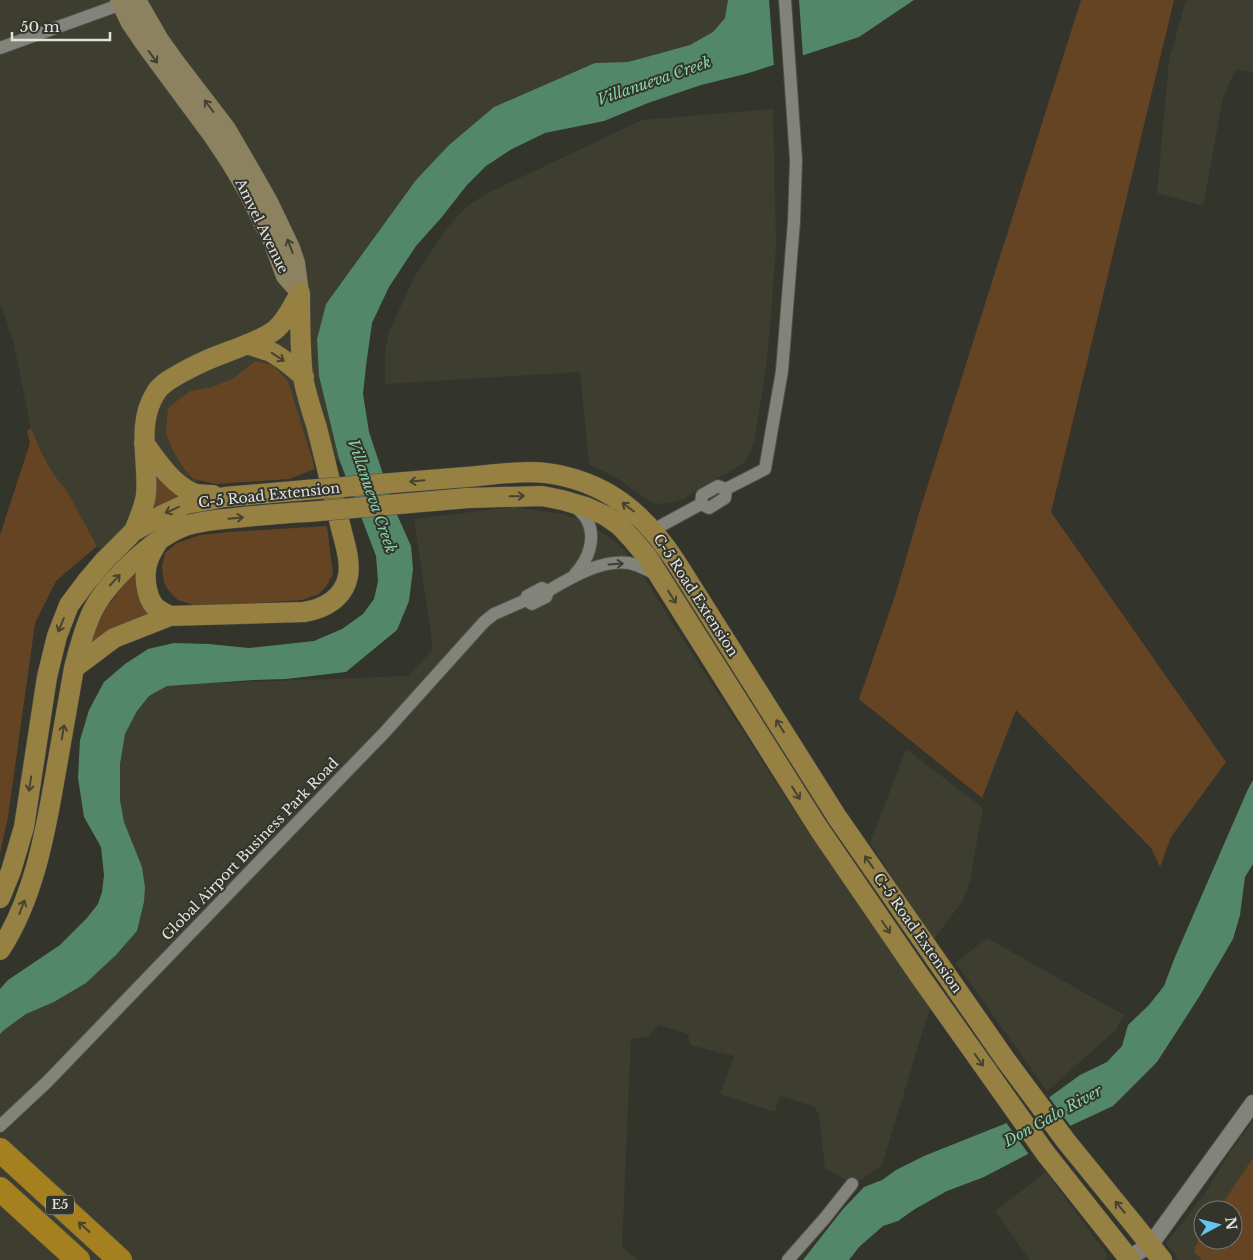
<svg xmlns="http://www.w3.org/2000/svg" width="1253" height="1260" viewBox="0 0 1253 1260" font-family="'Libre Baskerville',serif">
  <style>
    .built { fill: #3d3e30; fill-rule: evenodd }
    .green { fill: #654424 }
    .water { fill: #538769 }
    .pier { fill: #33342c }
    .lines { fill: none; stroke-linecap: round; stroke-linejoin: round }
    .minor-casing { stroke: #4f4f49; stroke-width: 14 }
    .tertiary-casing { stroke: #4f4f49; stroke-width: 18 }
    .secondary-casing { stroke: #4f4f49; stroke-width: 19 }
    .primary-casing { stroke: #4f4f49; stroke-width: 21 }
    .motorway-casing { stroke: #4f4f49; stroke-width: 25 }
    .minor { stroke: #82837a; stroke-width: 12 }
    .tertiary { stroke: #82837a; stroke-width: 16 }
    .secondary { stroke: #8c825f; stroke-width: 18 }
    .primary { stroke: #968143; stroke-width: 20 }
    .motorway { stroke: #a4801f; stroke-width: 24 }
    .primary-bridge-casing { stroke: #4f4f49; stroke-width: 21; stroke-linecap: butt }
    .primary-bridge { stroke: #968143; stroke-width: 20 }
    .oneway { stroke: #404034 }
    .oneway2 { stroke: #474331 }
    .oneway3 { stroke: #3f4038 }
    .oneway4 { stroke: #4a4329 }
    .labels { text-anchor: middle; stroke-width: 4; stroke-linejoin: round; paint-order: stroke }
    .shield { fill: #33342c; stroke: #aeaea9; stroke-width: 1 }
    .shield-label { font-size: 12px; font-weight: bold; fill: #e2e3de }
    .street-label { font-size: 14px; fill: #e2e3de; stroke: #33342c }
    .water-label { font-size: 15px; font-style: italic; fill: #85d6a8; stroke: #33342c }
  </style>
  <rect width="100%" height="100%" fill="#33342c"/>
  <path class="built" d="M 0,0 L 728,0 L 725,18 L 713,32 L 690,45 L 628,62 L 595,63 L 494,107 L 449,145 L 416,180 L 326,304 L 317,339 L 319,376 L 339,459 L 209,477 L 158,496 L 100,549 L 97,546 L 66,489 L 60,483 L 48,465 L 31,428 L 14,345 L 0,301 Z
    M 1186,0 L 1253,0 L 1253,72 L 1235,70 L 1223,98 L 1203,206 L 1157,193 L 1169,60 Z
    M 773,109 L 776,245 L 771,317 L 766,368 L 754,443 L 745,462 L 685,498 L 675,502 L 660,504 L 651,502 L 617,478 L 589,464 L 580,372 L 385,384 L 385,351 L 389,332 L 414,277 L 446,229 L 467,206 L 488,193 L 642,120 Z
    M 513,507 L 564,514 L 588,524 L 606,535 L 619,545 L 634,561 L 675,627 L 809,833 L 932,1004 L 924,1027 L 882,1165 L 855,1184 L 825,1169 L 819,1115 L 816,1109 L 812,1106 L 780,1096 L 775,1112 L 720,1094 L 734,1056 L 690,1045 L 688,1034 L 659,1025 L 647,1037 L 631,1039 L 622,1247 L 638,1260 L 0,1260 L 0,1034 L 4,1030 L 26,1014 L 54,1002 L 86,983 L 116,955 L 137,931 L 144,902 L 145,887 L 142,867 L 124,822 L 120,800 L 120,764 L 125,734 L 137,711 L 149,696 L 167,686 L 191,684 L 408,676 L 433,649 L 414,519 Z
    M 906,749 L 983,808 L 970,880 L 966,892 L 962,902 L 933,940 L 870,843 Z
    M 987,938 L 1124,1015 L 1116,1030 L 1047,1091 L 956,963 Z
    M 1253,1121 L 1253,1260 L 1179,1260 L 1166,1243 L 1203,1196 L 1235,1145 ZM 1203,1210 L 1233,1210 L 1233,1240 L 1203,1240 Z
    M 1046,1172 L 1109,1257 L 1105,1260 L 1030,1260 L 995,1211 Z"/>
  <path class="green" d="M 1081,0 L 1174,0 L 1051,512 L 1226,762 L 1171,837 L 1160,867 L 1151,848 L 1016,710 L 982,798 L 859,699 L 896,593 L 919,513 Z
    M 255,361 L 273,365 L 288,381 L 315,469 L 289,479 L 216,484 L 194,479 L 184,469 L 173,451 L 166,433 L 168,408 L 190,391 L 212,387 L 234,378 Z
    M 31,428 C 41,450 49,472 66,489 L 97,546 L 56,581 L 35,623 L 8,817 L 0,853 L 0,535 L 30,443 L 27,431 Z
    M 154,468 L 181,496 L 154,507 Z
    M 327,526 L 333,574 L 327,585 L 319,594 L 302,600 L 199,607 L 178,600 L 169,591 L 164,583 L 162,566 L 165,553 L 177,543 L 200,535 L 229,532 Z
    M 132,574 L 135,575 L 137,584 L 155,616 L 87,646 L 104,611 Z
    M 1253,1158 L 1253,1260 L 1202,1260 L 1195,1253 L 1195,1247 L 1203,1232 L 1203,1240 L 1233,1240 L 1233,1210 L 1218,1210 Z"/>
  <path class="water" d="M 728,0 L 914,0 L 859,37 L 749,73 L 701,85 L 648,103 L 604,121 L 545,133 L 512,149 L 486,166 L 467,185 L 441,218 L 416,246 L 389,287 L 372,323 L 366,366 L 363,394 L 369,432 L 395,510 L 411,546 L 413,569 L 409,601 L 397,630 L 346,672 L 286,679 L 254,680 L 167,686 L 149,696 L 137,711 L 125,734 L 120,764 L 120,800 L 124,822 L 142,867 L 145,887 L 144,902 L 137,931 L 116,955 L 86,983 L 54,1002 L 26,1014 L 4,1030 L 0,1034 L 0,989 L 8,980 L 60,945 L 86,919 L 98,904 L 102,892 L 104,875 L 101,847 L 84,817 L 78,778 L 80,740 L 89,710 L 104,682 L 125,664 L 148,649 L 174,643 L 209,644 L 249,648 L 314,641 L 342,629 L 363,614 L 374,599 L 378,581 L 376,556 L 339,459 L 319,376 L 317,339 L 326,304 L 416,180 L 449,145 L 494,107 L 595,63 L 628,62 L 690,45 L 713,32 L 725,18 Z
    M 1253,780 L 1253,864 L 1245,877 L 1240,915 L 1233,939 L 1199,997 L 1157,1062 L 1113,1106 L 1070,1126 L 1028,1154 L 984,1177 L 947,1191 L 915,1209 L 898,1221 L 883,1226 L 859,1247 L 849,1260 L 803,1260 L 843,1209 L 864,1187 L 882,1180 L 896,1170 L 924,1156 L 1022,1117 L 1080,1075 L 1107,1062 L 1122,1046 L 1128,1025 L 1149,1005 L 1164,986 L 1175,957 L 1248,789 Z"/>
  <path class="pier" d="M 769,0 L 799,0 L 803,57 L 774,67 Z
    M 1048,1096 L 1072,1128 L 1030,1156 L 1005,1121 L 1020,1115 Z"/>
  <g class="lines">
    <defs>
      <path id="minor" d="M 0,48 L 127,2
        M 701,504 L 702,495 L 718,486 L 726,489 L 765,469 L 782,371 L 794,221 L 796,160 L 785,0
        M 701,504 L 709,508 L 725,498 L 726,489
        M 653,530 L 701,504
        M 575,574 C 589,559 597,537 586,518 C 583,514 579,510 575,506
        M 526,600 L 532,604 L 546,597 L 548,591 C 570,578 601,559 629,563 C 639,565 649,571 658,575
        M 0,1126 L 47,1082 L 261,860 L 385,732 L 484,622 L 494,614 L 526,600 L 527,596 L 542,588 L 548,591
        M 788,1260 L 825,1218 L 852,1184"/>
      <path id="tertiary" d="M 1129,1258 L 1151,1244 L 1253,1103"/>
      <path id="secondary" d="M 119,0 L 130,23 L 145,45 L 213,137 L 229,161 L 248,193 L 263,224 L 272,241 L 285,276 L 300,293
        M 137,0 L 160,40 L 175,61 L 227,129 L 256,179 L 269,202 L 291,248 L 296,263 L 300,293"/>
      <path id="primary" d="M 247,344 C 255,347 263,349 271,352 C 283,358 294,368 304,377
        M 144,443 C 157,461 172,484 193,493 C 199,495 206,495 213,495
        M 466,477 C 492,475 520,470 546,473 C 606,481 644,513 676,562 L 837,817 L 1005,1059 L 1066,1141 L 1136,1227 L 1162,1260
        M 468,498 L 542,496 L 562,500 L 586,507 L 606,516 L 619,525 L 633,540 L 648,558 L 819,829 L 919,975 L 1046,1154 L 1130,1260
        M 134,531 C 139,519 144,508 146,495 C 149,461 136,425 155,394 C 160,384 172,378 181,373 C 197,364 213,357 230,351 C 245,345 262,340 275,330 C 286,321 292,307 299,295
        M 157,543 C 154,548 151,553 149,558 C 143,571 145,597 156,608 C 160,611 166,614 170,616
        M 74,668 L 114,638 L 170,616 L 304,612 C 324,609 344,598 348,576 C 351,560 344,541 340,524 C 333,492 325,460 317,428 C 312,412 306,394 303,377 C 300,350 300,321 300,293
        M 0,898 L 11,871 L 24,827 L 47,677 L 57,636 L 69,605 L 87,581 L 104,561 L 134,531 L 164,514 L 186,504 L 225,497 L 306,490
        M 0,950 C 33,900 45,835 55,777 C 61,741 68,704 74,668 C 79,649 84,628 93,610 C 108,581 156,535 188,525 C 206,520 225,519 244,517 C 265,515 287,513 308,512"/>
      <path id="motorway" d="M 0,1150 L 120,1260
        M 0,1189 L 78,1260"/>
    </defs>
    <use href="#minor" class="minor-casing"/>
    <use href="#tertiary" class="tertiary-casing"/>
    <use href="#secondary" class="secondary-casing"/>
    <use href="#primary" class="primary-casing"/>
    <use href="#motorway" class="motorway-casing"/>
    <use href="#minor" class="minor"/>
    <use href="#tertiary" class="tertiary"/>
    <use href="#secondary" class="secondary"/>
    <use href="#primary" class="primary"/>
    <use href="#motorway" class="motorway"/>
    <defs>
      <path id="primary-bridge" d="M 306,490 L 466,477
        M 308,512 L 468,498"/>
    </defs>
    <use href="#primary-bridge" class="primary-bridge-casing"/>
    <use href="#primary-bridge" class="primary-bridge"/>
  </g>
  <defs><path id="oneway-shaft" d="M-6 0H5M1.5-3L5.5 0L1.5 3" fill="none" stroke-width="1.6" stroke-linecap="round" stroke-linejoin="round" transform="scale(1.25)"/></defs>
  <g class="oneway">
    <use href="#oneway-shaft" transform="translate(153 57) rotate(54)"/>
    <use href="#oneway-shaft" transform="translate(209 106) rotate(-127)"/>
    <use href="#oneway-shaft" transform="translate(290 246) rotate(-111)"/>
  </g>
  <g class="oneway2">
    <use href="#oneway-shaft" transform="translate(278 357) rotate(33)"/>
    <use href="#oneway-shaft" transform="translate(417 481) rotate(175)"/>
    <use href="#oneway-shaft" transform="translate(517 496) rotate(-1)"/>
    <use href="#oneway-shaft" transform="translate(628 507) rotate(-143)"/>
    <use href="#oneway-shaft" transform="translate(172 510) rotate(156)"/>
    <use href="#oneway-shaft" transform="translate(236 518) rotate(-5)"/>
    <use href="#oneway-shaft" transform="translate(115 580) rotate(-47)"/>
    <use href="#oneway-shaft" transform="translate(672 597) rotate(58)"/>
    <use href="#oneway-shaft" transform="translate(61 625) rotate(112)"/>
    <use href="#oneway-shaft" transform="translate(780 726) rotate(-122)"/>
    <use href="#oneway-shaft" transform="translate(63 732) rotate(-80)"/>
    <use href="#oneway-shaft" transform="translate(30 784) rotate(99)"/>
    <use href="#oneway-shaft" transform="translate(796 793) rotate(58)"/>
    <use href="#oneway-shaft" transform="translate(869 862) rotate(-125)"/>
    <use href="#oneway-shaft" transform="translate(22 907) rotate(-69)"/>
    <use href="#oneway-shaft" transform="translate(886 927) rotate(56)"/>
    <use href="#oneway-shaft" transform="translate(979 1060) rotate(55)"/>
    <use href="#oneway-shaft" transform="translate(1120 1207) rotate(-130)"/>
  </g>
  <use class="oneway3" href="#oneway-shaft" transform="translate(616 564) rotate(-4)"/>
  <use class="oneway4" href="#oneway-shaft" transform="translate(84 1227) rotate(-138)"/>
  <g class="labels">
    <rect class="shield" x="46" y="1195.5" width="28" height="19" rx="4"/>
    <g class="shield-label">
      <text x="60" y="1209">E5</text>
    </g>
    <g class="street-label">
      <text transform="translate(262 226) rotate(64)" y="5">Amvel Avenue</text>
      <text transform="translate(269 495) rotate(-6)" y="5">C-5 Road Extension</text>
      <text transform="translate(696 595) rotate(57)" y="5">C-5 Road Extension</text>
      <text transform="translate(250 849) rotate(-46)" y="5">Global Airport Business Park Road</text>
      <text transform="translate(918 933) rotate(55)" y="5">C-5 Road Extension</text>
    </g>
    <g class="water-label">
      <text transform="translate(654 81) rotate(-19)" y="5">Villanueva Creek</text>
      <text transform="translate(372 496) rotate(71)" y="5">Villanueva Creek</text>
      <text transform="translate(1053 1116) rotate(-29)" y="5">Don Galo River</text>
    </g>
  </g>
  <g transform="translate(1218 1225) rotate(83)"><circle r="24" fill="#33342c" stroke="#797a73"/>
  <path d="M0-4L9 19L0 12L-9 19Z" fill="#65c5ee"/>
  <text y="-8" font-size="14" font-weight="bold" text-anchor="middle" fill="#e2e3de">N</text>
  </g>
  <path d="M12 32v8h98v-8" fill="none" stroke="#e2e3de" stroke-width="2.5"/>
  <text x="20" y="32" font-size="15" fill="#e2e3de" stroke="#33342c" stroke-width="4" paint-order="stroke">50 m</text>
</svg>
